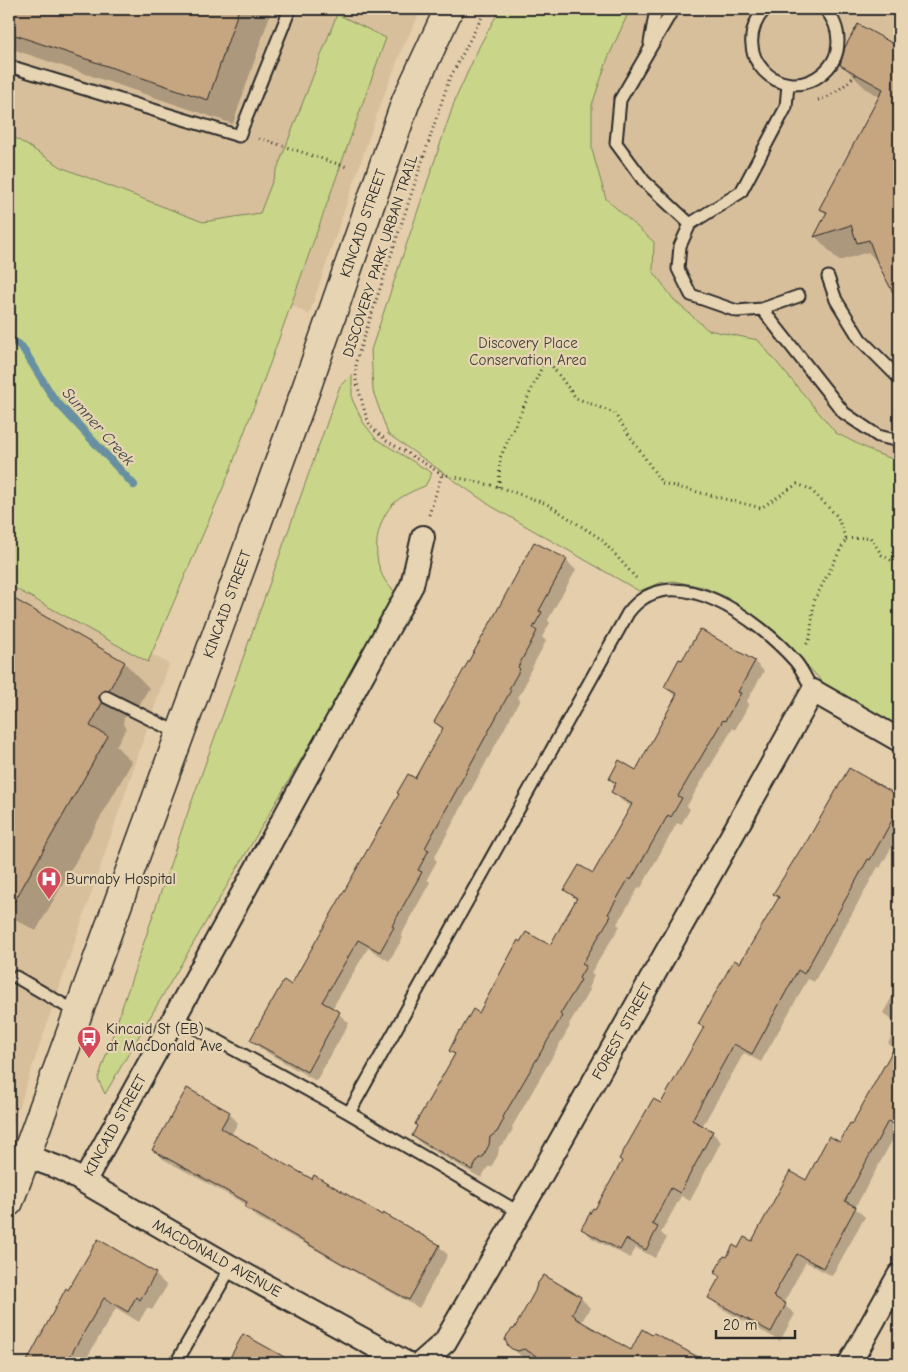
<svg xmlns="http://www.w3.org/2000/svg" width="908" height="1372" viewBox="0 0 908 1372" font-family="'Comic Neue',sans-serif">
  <style>
    .built { fill: #d8bf9c }
    .green { fill: #c9d588; stroke: #7a805a }
    .shadow { fill: #0003 }
    .lines { fill: none; stroke-linecap: round; stroke-linejoin: round }
    .stream { stroke: #6890a2; stroke-width: 8 }
    .building { fill: #c6a581; stroke: #2b2b2b }
    .service-casing { stroke: #2b2b2b; stroke-width: 15 }
    .minor-casing { stroke: #2b2b2b; stroke-width: 26 }
    .tertiary-casing { stroke: #2b2b2b; stroke-width: 31 }
    .path { stroke: #2b2b2b; stroke-width: 3; stroke-dasharray: 1 4; stroke-linecap: butt }
    .service { stroke: #e7d4b2; stroke-width: 11 }
    .minor { stroke: #e7d4b2; stroke-width: 22 }
    .tertiary { stroke: #e7d4b2; stroke-width: 28 }
    .labels { text-anchor: middle; stroke-width: 4.5; stroke-linejoin: round; paint-order: stroke }
    .street-label { font-size: 15px; fill: #2b2b2b; stroke: #e7d4b2 }
    .park-label { font-size: 15px; fill: #434439; stroke: #e7d4b2 }
    .poi-label { font-size: 15px; fill: #2b2b2b; stroke: #e7d4b2; text-anchor: start }
    .water-label { font-size: 16px; font-style: italic; fill: #3a4449; stroke: #e7d4b2 }
  </style>
  <rect width="100%" height="100%" fill="#e5ceab"/>
  <filter id="ink" filterUnits="userSpaceOnUse"><feTurbulence type="fractalNoise" baseFrequency=".02" numOctaves="2"/><feDisplacementMap in="SourceGraphic" scale="10" xChannelSelector="R" yChannelSelector="G"/><feConvolveMatrix kernelMatrix="1 2 1 2 8 2 1 2 1" color-interpolation-filters="sRGB"/></filter>
  <g filter="url(#ink)">
    <path class="built" d="M 9,9 L 422,9 L 402,49 L 378,111 L 309,315 L 9,141 Z
      M 529,9 L 899,9 L 899,461 L 878,454 L 836,433 L 758,340 L 708,330 L 674,300 L 653,271 L 654,242 L 606,199 L 592,150 L 592,105 L 608,58 Z
      M 9,574 L 169,664 L 9,1136 Z"/>
    <path class="green" d="M 500,9 L 630,9 L 608,58 L 592,105 L 592,150 L 606,199 L 654,242 L 653,271 L 674,300 L 708,330 L 758,340 L 836,433 L 878,454 L 899,461 L 899,729 L 828,688 L 777,633 L 757,617 L 724,596 L 703,587 L 673,581 L 660,583 L 639,591 L 491,506 L 388,434 L 373,391 L 371,350 L 455,100 L 480,45 Z
      M 337,14 L 386,38 L 272,358 L 228,476 L 148,662 L 9,585 L 9,134 L 63,168 L 203,222 L 260,213 Z
      M 352,374 L 352,399 L 363,422 L 376,439 L 432,473 L 425,486 C 415,490 400,496 392,505 C 371,529 370,575 398,594 L 105,1094 L 98,1079 L 182,829 L 340,386 Z"/>
    <path class="shadow" d="M 9,9 L 272,9 L 233,124 L 9,48 Z
      M 859,26 L 899,48 L 899,298 L 879,263 L 868,252 L 839,261 L 815,236 L 827,215 L 821,209 L 880,97 L 866,89 L 841,64 Z
      M 566,560 L 576,570 L 548,620 L 550,623 L 542,637 L 546,641 L 527,677 L 528,679 L 518,698 L 520,700 L 434,858 L 437,861 L 427,879 L 430,882 L 401,936 L 403,938 L 389,961 L 368,948 L 332,1009 L 339,1014 L 349,1023 L 316,1081 L 261,1049 L 252,1040 L 292,986 L 416,779 L 443,730 L 435,722 Z
      M 9,597 L 125,663 L 149,688 L 134,714 L 130,714 L 124,718 L 123,724 L 126,729 L 116,746 L 132,762 L 36,931 L 15,919 L 9,930 Z
      M 700,631 L 755,662 L 764,671 L 747,701 L 749,704 L 735,730 L 733,728 L 687,806 L 690,809 L 681,825 L 677,823 L 641,888 L 639,887 L 617,924 L 620,926 L 591,973 L 594,976 L 588,988 L 590,990 L 569,1024 L 570,1026 L 512,1127 L 513,1129 L 506,1141 L 499,1147 L 498,1155 L 491,1167 L 488,1167 L 481,1178 L 423,1145 L 413,1136 L 456,1056 L 450,1050 L 479,1014 L 551,947 L 577,901 L 566,890 L 593,875 L 632,807 L 622,801 L 613,792 L 616,785 L 610,779 L 637,772 L 676,697 L 665,687 L 682,662 Z
      M 849,769 L 899,798 L 899,834 L 880,868 L 878,867 L 814,982 L 808,979 L 761,1062 L 744,1053 L 702,1127 L 712,1132 L 721,1142 L 690,1201 L 681,1196 L 661,1233 L 667,1238 L 655,1258 L 636,1248 L 630,1258 L 592,1238 L 583,1228 L 596,1211 L 662,1105 L 704,1029 L 700,1024 L 741,965 L 779,898 L 775,893 L 804,849 Z
      M 892,997 L 899,1001 L 899,1130 L 898,1130 L 855,1208 L 865,1217 L 832,1276 L 806,1262 L 783,1304 L 795,1314 L 780,1341 L 719,1307 L 710,1298 L 721,1278 L 716,1273 L 727,1259 L 739,1249 L 752,1243 L 841,1144 L 853,1126 L 895,1050 L 888,1043 L 898,1025 L 883,1013 Z
      M 229,1113 L 238,1123 L 231,1135 L 312,1180 L 439,1246 L 448,1255 L 419,1308 L 255,1216 L 246,1206 L 247,1205 L 163,1159 L 154,1150 Z
      M 98,1241 L 155,1274 L 167,1286 L 152,1310 L 147,1308 L 139,1322 L 116,1308 L 84,1363 L 28,1363 Z
      M 544,1277 L 581,1298 L 590,1308 L 581,1323 L 631,1351 L 695,1357 L 701,1363 L 544,1363 L 534,1357 L 528,1360 L 523,1358 L 509,1345 L 515,1330 Z
      M 244,1336 L 293,1363 L 228,1363 Z"/>
    <g class="lines">
      <path class="stream" d="M 9,338 L 22,347 L 54,399 L 134,485"/>
    </g>
    <path class="building" d="M 9,9 L 239,9 L 208,100 L 9,33 Z
      M 858,24 L 899,47 L 899,304 L 877,262 L 869,240 L 857,243 L 851,225 L 814,237 L 827,212 L 819,209 L 883,89 L 840,65 L 845,47 Z
      M 534,542 L 567,559 L 539,611 L 542,612 L 533,628 L 537,631 L 518,667 L 520,669 L 509,689 L 511,690 L 425,848 L 429,850 L 418,870 L 422,872 L 392,926 L 394,927 L 380,952 L 358,940 L 322,1002 L 340,1012 L 307,1072 L 250,1040 L 284,980 L 291,985 L 399,794 L 397,793 L 408,774 L 415,778 L 443,728 L 434,722 L 493,618 Z
      M 9,596 L 125,662 L 109,690 L 105,690 L 100,693 L 99,698 L 102,703 L 90,726 L 108,736 L 9,911 Z
      M 700,629 L 755,661 L 738,692 L 741,693 L 725,721 L 723,720 L 678,796 L 682,798 L 671,817 L 668,815 L 631,880 L 629,878 L 608,914 L 611,916 L 582,964 L 586,966 L 579,978 L 581,980 L 560,1014 L 562,1016 L 503,1117 L 504,1119 L 497,1132 L 490,1137 L 489,1145 L 482,1158 L 479,1158 L 472,1170 L 412,1136 L 417,1126 L 415,1124 L 455,1054 L 449,1051 L 459,1031 L 460,1032 L 473,1009 L 479,1013 L 518,940 L 520,942 L 526,932 L 550,945 L 577,898 L 564,890 L 579,865 L 593,873 L 632,804 L 611,792 L 616,783 L 609,779 L 619,760 L 636,770 L 677,694 L 664,687 L 679,659 L 682,660 Z
      M 849,768 L 899,796 L 899,808 L 870,860 L 868,859 L 804,974 L 798,970 L 752,1054 L 734,1044 L 692,1120 L 713,1131 L 680,1193 L 671,1188 L 652,1224 L 658,1227 L 646,1250 L 626,1239 L 620,1250 L 581,1229 L 593,1208 L 595,1209 L 622,1161 L 619,1159 L 653,1099 L 661,1103 L 704,1027 L 698,1024 L 734,960 L 740,963 L 779,897 L 773,894 L 802,847 L 803,848 Z
      M 899,1039 L 899,1127 L 888,1121 L 845,1201 L 856,1207 L 823,1268 L 797,1254 L 773,1296 L 786,1304 L 771,1332 L 708,1298 L 720,1276 L 714,1273 L 724,1256 L 727,1257 L 733,1245 L 738,1248 L 744,1237 L 752,1241 L 790,1171 L 806,1180 L 829,1136 L 840,1142 L 850,1123 L 852,1124 Z
      M 187,1088 L 230,1112 L 221,1128 L 312,1179 L 314,1175 L 382,1215 L 383,1213 L 440,1245 L 409,1300 L 346,1266 L 245,1207 L 247,1202 L 152,1150 Z
      M 98,1239 L 156,1273 L 140,1300 L 136,1297 L 128,1312 L 104,1298 L 66,1363 L 26,1363 L 66,1288 L 68,1290 Z
      M 544,1275 L 581,1297 L 572,1314 L 576,1317 L 575,1318 L 631,1350 L 642,1329 L 652,1335 L 654,1333 L 709,1363 L 561,1363 L 550,1357 L 547,1362 L 524,1349 L 518,1351 L 512,1349 L 508,1346 L 505,1340 L 507,1335 L 512,1329 L 514,1329 L 535,1291 L 537,1284 Z
      M 243,1334 L 295,1363 L 227,1363 Z"/>
    <g class="lines">
      <defs>
        <path id="service" d="M 673,9 L 620,100 L 616,143 L 644,181 L 690,224 L 680,246 L 678,269 L 691,295 L 737,311 L 762,309 L 799,296
          M 765,9 C 726,53 781,108 823,73 C 830,67 835,60 837,51 C 840,35 836,21 825,9
          M 650,43 L 656,9
          M 9,66 L 239,136 L 290,9
          M 690,224 L 741,192 L 786,107 L 788,84
          M 828,277 L 836,300 L 860,339 L 899,378
          M 762,309 L 844,413 L 878,436 L 899,441
          M 106,697 L 180,734
          M 16,977 L 78,1013
          M 175,1017 L 349,1113 L 520,1213
          M 349,1113 L 628,613 C 672,554 761,622 795,661 C 803,670 807,681 813,691
          M 176,1363 L 231,1267"/>
        <path id="minor" d="M 26,1156 L 62,1169 L 231,1267 L 406,1363
          M 84,1182 L 412,585 L 423,537
          M 421,1363 L 445,1342 L 539,1179 L 813,691 L 899,740
          M 850,1363 L 899,1275"/>
        <path id="tertiary" d="M 9,1202 L 306,389 L 406,101 L 449,9"/>
      </defs>
      <use href="#service" class="service-casing"/>
      <use href="#minor" class="minor-casing"/>
      <use href="#tertiary" class="tertiary-casing"/>
      <path class="path" d="M 486,9 L 449,80 L 356,361 L 356,380 L 366,416 L 371,427 L 387,441 L 442,474 L 499,487 L 547,504 L 601,539 L 638,580
        M 818,100 C 833,96 846,85 856,74
        M 259,138 L 347,167
        M 499,487 L 500,458 L 546,358 L 576,398 L 614,413 L 662,483 L 761,508 L 797,484 L 810,489 L 837,516 L 846,539 L 814,601 L 810,638 L 805,647
        M 429,515 L 442,474
        M 846,539 L 870,537 L 882,555 L 899,565"/>
      <use href="#service" class="service"/>
      <use href="#minor" class="minor"/>
      <use href="#tertiary" class="tertiary"/>
    </g>
  </g>
  <defs>
    <symbol id="hospital-pin" viewBox="-11 -11 22 30"><path d="M0 17L-7.5 6A9.5 9.5 0 1 1 7.5 6Z" fill="#d1495b" stroke="#e7d4b2"/><path d="M-5-5h3v3.5h4V-5h3V5h-3V1.5h-4V5h-3Z" fill="#fff"/></symbol>
    <symbol id="bus-pin" viewBox="-11 -11 22 30"><path d="M0 17L-7.5 6A9.5 9.5 0 1 1 7.5 6Z" fill="#d1495b" stroke="#e7d4b2"/><path d="M-5-6H5V4H4V6H2V4H-2V6H-4V4H-5ZM-3.5-4V0h7V-4ZM-3.5 1.2v1.5H-2V1.2ZM2 1.2v1.5H3.5V1.2Z" fill="#fff"/></symbol>
  </defs>
  <g fill-rule="evenodd">
    <use href="#hospital-pin" x="35" y="865" width="28" height="38"/>
    <use href="#bus-pin" x="75" y="1024" width="28" height="38"/>
  </g>
  <g class="labels">
    <g class="street-label">
      <text transform="translate(363 223) rotate(-71)" y="5">KINCAID STREET</text>
      <text transform="translate(380 256) rotate(-72)" y="5">DISCOVERY PARK URBAN TRAIL</text>
      <text transform="translate(227 604) rotate(-70)" y="5">KINCAID STREET</text>
      <text transform="translate(622 1031) rotate(-61)" y="5">FOREST STREET</text>
      <text transform="translate(115 1125) rotate(-61)" y="5">KINCAID STREET</text>
      <text transform="translate(217 1258) rotate(29)" y="5">MACDONALD AVENUE</text>
    </g>
    <g class="park-label">
      <text x="528" y="348">Discovery Place<tspan x="528" dy="17">Conservation Area</tspan></text>
    </g>
    <g class="poi-label">
      <text x="66" y="884">Burnaby Hospital</text>
      <text x="106" y="1034">Kincaid St (EB)<tspan x="106" dy="17">at MacDonald Ave</tspan></text>
    </g>
    <g class="water-label">
      <text transform="translate(99 426) rotate(48)" y="6">Sumner Creek</text>
    </g>
  </g>
  <rect width="908" height="1372" fill="none" stroke="#e7d4b2" stroke-width="30"/>
  <rect x="15" y="15" width="878" height="1342" fill="none" stroke="#2b2b2b" stroke-width="2" filter="url(#ink)"/>
  <path d="M716 1330v8h79v-8" fill="none" stroke="#2b2b2b" stroke-width="2.5"/>
  <text x="723" y="1330" font-size="15" fill="#2b2b2b" stroke="#e7d4b2" stroke-width="4" paint-order="stroke">20 m</text>
</svg>
